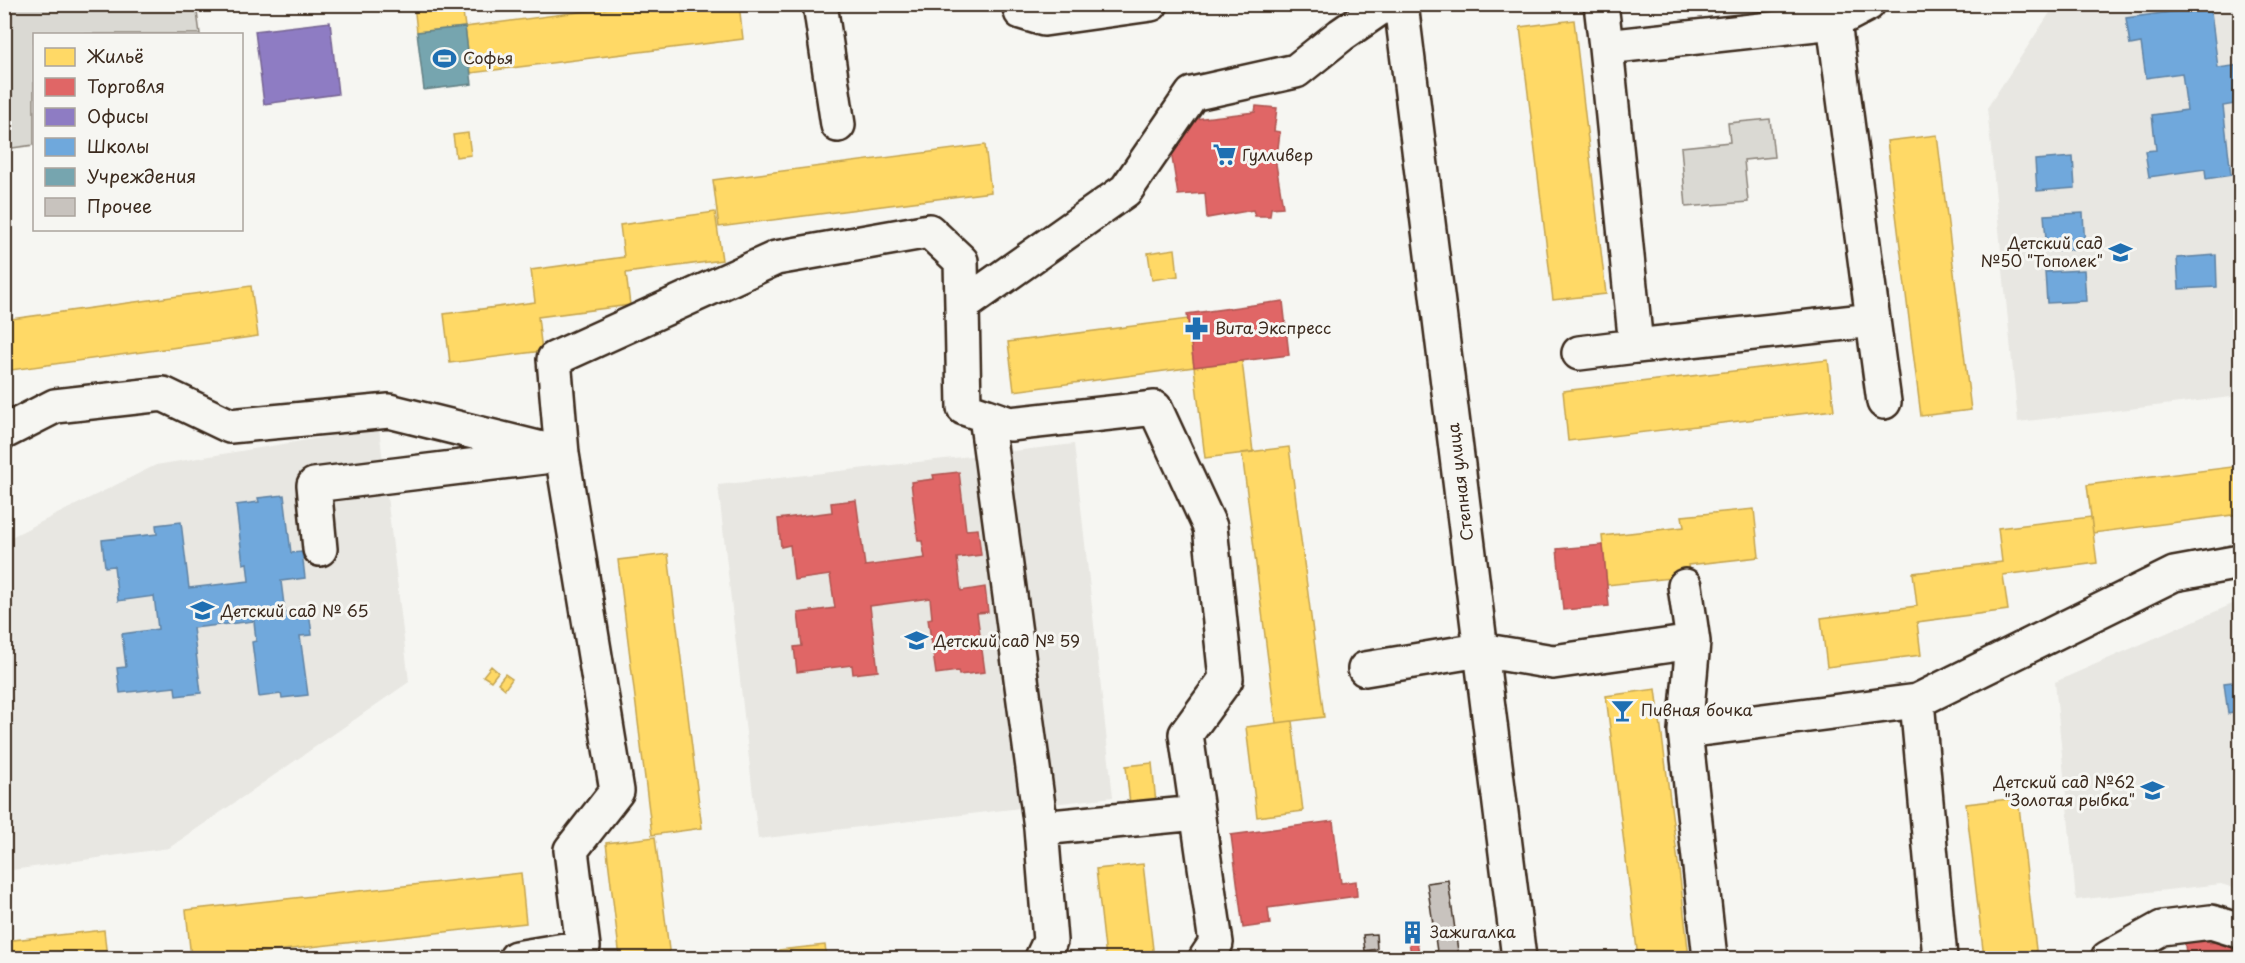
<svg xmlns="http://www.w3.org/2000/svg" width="2245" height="963" viewBox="0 0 2245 963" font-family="'Playpen Sans',sans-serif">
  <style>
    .built { fill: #e8e7e2 }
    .green { fill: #dad9d3; stroke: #8a8278; stroke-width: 1.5 }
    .homes { fill: #ffd966; stroke: #c4a450; stroke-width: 1.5 }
    .shops { fill: #e06666; stroke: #ae5450; stroke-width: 1.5 }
    .offices { fill: #8e7cc3; stroke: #756392; stroke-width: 1.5 }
    .schools { fill: #6fa8dc; stroke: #5f82a3; stroke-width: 1.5 }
    .public { fill: #76a5af; stroke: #648084; stroke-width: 1.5 }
    .building { fill: #c8c3be; stroke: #3b2a1e; stroke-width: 1.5 }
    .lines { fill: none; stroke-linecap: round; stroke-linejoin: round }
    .minor-casing { stroke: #3b2a1e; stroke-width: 38 }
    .minor { stroke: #f6f6f2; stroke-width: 33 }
    .labels { text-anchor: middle; stroke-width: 6; stroke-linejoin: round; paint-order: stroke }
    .poi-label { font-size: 16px; fill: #3b2a1e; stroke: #f6f6f2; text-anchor: start }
    .street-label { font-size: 16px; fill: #3b2a1e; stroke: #f6f6f2 }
  </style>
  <rect width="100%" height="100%" fill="#f6f6f2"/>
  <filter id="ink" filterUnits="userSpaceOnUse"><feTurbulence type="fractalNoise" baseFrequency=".0167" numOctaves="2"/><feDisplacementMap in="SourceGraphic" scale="12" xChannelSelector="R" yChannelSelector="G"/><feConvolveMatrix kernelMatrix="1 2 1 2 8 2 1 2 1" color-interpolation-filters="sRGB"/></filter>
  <g filter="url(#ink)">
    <path class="built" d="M 2055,5 L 2240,5 L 2240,396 L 2018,422 L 1987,108 Z
      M 379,428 L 409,682 L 169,848 L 5,871 L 5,540 L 156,465 Z
      M 1074,444 L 1113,797 L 758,839 L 718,485 Z
      M 2237,602 L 2240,602 L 2240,890 L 2221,884 L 2076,900 L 2055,682 Z"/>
    <path class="green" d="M 4,5 L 196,5 L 200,34 L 34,34 L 34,145 L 5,149 Z
      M 1770,119 L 1774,157 L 1744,160 L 1748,202 L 1686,207 L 1681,147 L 1730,142 L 1728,123 Z"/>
    <path class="homes" d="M 414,4 L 462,4 L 465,27 L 417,32 Z
      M 640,4 L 739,4 L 743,39 L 471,73 L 465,27 Z
      M 1574,20 L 1606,294 L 1553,300 L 1520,27 Z
      M 468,133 L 471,155 L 456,157 L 453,135 Z
      M 1937,135 L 1971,410 L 1921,416 L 1887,141 Z
      M 985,145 L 991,192 L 719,227 L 713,180 Z
      M 715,212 L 722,260 L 626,273 L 630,305 L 538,317 L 542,351 L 450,363 L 444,314 L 535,302 L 531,270 L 624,257 L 620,225 Z
      M 1175,249 L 1178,276 L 1152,280 L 1148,253 Z
      M 251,286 L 258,336 L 4,371 L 4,320 Z
      M 1188,319 L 1194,367 L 1014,391 L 1008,342 Z
      M 1828,360 L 1834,410 L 1568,441 L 1563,391 Z
      M 1242,361 L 1253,452 L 1205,458 L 1194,367 Z
      M 1289,447 L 1324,717 L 1276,723 L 1242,453 Z
      M 2240,466 L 2240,514 L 2093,533 L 2087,485 Z
      M 1754,509 L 1759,557 L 1688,565 L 1689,576 L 1607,585 L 1602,536 L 1684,527 L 1682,516 Z
      M 2091,517 L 2097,563 L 2003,575 L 2008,610 L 1917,622 L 1921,655 L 1827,667 L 1821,618 L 1917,606 L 1913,573 L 2002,562 L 1998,528 Z
      M 668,554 L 702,828 L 652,835 L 618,560 Z
      M 491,666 L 498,672 L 491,681 L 483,676 Z
      M 505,674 L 512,679 L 505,689 L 498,683 Z
      M 1656,689 L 1681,886 L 1689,958 L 1638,958 L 1606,696 Z
      M 1292,721 L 1303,811 L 1257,817 L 1246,727 Z
      M 1152,763 L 1156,803 L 1130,805 L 1126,766 Z
      M 2018,798 L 2037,958 L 1984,958 L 1966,804 Z
      M 655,837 L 670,958 L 620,958 L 606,843 Z
      M 1143,864 L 1154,958 L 1106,958 L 1096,869 Z
      M 521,873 L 526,923 L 211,958 L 191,958 L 186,910 Z
      M 104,930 L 107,958 L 4,958 L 4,941 Z
      M 825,945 L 827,958 L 780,958 L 779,950 Z"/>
    <path class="shops" d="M 1256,106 L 1277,108 L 1274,131 L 1280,132 L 1276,164 L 1283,207 L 1271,208 L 1270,216 L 1255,216 L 1253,210 L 1207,218 L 1205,193 L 1178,195 L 1170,145 L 1195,119 L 1255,112 Z
      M 1283,301 L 1289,355 L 1194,367 L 1187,314 Z
      M 959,472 L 966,530 L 978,529 L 981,555 L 957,558 L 961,591 L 985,587 L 988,612 L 977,613 L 985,672 L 959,675 L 958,671 L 936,674 L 928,619 L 932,618 L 930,598 L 870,606 L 878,671 L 853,674 L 852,665 L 797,672 L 794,647 L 802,646 L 798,613 L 835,608 L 830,575 L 794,580 L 790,545 L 781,547 L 778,519 L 832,512 L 831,503 L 856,500 L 865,566 L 925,558 L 922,541 L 918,541 L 911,482 L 934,479 L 933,475 Z
      M 1603,545 L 1609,606 L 1563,610 L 1557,549 Z
      M 1333,821 L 1341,883 L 1356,881 L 1357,896 L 1268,908 L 1270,924 L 1243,928 L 1231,835 Z
      M 2208,934 L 2209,943 L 2240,939 L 2240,958 L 2196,958 L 2196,953 L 2186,954 L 2184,936 Z
      M 1417,941 L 1419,953 L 1411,954 L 1409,942 Z
      M 1378,953 L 1379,958 L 1363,958 L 1363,956 Z"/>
    <path class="offices" d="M 330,22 L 338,94 L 264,104 L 255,31 Z"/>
    <path class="schools" d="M 2184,4 L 2210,4 L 2218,68 L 2240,65 L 2240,103 L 2223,106 L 2231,175 L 2206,179 L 2205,169 L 2149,177 L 2145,151 L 2156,150 L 2152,115 L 2187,110 L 2182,73 L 2146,78 L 2141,43 L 2130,45 L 2126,18 L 2185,10 Z
      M 2073,157 L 2075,188 L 2037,191 L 2035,160 Z
      M 2083,213 L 2085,248 L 2047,251 L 2044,215 Z
      M 2216,255 L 2217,287 L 2179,289 L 2177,258 Z
      M 2084,270 L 2086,301 L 2047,303 L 2045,272 Z
      M 284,495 L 291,553 L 302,552 L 305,578 L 281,581 L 285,613 L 309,611 L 312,635 L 300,636 L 308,695 L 282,698 L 281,694 L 259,697 L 252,642 L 256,641 L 254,621 L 193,628 L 201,693 L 176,696 L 175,687 L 120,693 L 117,668 L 126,667 L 122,634 L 158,629 L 154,596 L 118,601 L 114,566 L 105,567 L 102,540 L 157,534 L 156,525 L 181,522 L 189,588 L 249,581 L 247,563 L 243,564 L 236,505 L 259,502 L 258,498 Z
      M 2240,681 L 2240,712 L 2228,714 L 2224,683 Z"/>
    <path class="public" d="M 465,27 L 472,84 L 424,90 L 417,32 Z"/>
    <path class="building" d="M 1448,880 L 1459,958 L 1438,958 L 1427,883 Z
      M 1415,926 L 1417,937 L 1409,938 L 1407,927 Z
      M 1376,934 L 1377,949 L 1365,951 L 1363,935 Z"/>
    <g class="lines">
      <defs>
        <path id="minor" d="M 820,4 L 838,125
          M 1019,4 L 1021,12 L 1044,19 L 1151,4
          M 1401,4 L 1519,958
          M 1601,4 L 1606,47 L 1834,22 L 1868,4
          M 1606,47 L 1636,346 L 1873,320 L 1834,22
          M 1873,320 L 1884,402
          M 1579,353 L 1636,346
          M 986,416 L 1041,828
          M 4,432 L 55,406 L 163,394 L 230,426 L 389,411 L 562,454
          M 320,549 L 314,485 L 543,457
          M 1685,586 L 1693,642
          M 1365,669 L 1480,650 L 1553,662 L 1693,642 L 1685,731 L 1917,701 L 2174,574 L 2240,562
          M 1917,701 L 1940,958
          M 1685,731 L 1710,958
          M 516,958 L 583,947 L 571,850 L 617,791 L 562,454 L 554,359 L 776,258 L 929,231 L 961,261 L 962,306
          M 1042,958 L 1050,941 L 1041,828 L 1197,813
          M 1206,958 L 1216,943 L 1186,734 L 1226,679 L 1210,527 L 1155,408 L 1010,424 L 964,408 L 962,306 L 1126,190 L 1192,94 L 1296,71 L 1341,35 L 1386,4
          M 2108,958 L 2162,928 L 2211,922 L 2240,931"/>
      </defs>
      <use href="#minor" class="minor-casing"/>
      <use href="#minor" class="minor"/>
    </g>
  </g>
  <defs>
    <symbol id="stadium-bare" viewBox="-9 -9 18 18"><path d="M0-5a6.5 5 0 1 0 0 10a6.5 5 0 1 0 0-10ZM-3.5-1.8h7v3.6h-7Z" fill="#1f6fb2" stroke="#f6f6f2" stroke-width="2.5" paint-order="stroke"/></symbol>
    <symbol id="supermarket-bare" viewBox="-9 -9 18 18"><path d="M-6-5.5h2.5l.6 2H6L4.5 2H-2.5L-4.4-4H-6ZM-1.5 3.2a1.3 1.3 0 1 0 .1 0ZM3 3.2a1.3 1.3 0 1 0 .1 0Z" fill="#1f6fb2" stroke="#f6f6f2" stroke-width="2.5" paint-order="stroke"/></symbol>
    <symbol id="school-bare" viewBox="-9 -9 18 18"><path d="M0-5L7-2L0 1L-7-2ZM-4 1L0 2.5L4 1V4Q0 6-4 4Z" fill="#1f6fb2" stroke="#f6f6f2" stroke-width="2.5" paint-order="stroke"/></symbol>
    <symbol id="pharmacy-bare" viewBox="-9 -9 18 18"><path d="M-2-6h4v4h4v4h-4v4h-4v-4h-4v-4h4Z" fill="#1f6fb2" stroke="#f6f6f2" stroke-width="2.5" paint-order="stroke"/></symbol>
    <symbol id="bar-bare" viewBox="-9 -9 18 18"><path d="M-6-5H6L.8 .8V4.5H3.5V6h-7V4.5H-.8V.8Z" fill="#1f6fb2" stroke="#f6f6f2" stroke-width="2.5" paint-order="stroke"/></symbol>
    <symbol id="building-bare" viewBox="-9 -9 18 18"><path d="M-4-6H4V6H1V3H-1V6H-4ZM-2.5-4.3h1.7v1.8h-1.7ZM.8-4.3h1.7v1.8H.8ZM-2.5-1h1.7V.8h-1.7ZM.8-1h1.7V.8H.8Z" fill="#1f6fb2" stroke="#f6f6f2" stroke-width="2.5" paint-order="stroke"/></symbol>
  </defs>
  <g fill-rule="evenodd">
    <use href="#stadium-bare" x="428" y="42" width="33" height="33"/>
    <use href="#supermarket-bare" x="1208" y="138" width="33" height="33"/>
    <use href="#school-bare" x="2104" y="236" width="33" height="33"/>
    <use href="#pharmacy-bare" x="1180" y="312" width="33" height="33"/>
    <use href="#school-bare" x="186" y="594" width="33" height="33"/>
    <use href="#school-bare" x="900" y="624" width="33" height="33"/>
    <use href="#bar-bare" x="1606" y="694" width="33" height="33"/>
    <use href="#school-bare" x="2136" y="774" width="33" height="33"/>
    <use href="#building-bare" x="1396" y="916" width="33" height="33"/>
  </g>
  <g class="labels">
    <g class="poi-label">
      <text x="463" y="64">Софья</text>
      <text x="1242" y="161">Гулливер</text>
      <text x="2103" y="249" text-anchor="end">Детский сад<tspan x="2103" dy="18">№50 "Тополек"</tspan></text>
      <text x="1215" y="334">Вита Экспресс</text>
      <text x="221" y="617">Детский сад № 65</text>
      <text x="934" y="647">Детский сад № 59</text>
      <text x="1641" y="716">Пивная бочка</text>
      <text x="2135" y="788" text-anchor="end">Детский сад №62<tspan x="2135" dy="18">"Золотая рыбка"</tspan></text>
      <text x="1430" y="938">Зажигалка</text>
    </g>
    <g class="street-label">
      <text transform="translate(1460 482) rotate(-97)" y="6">Степная улица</text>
    </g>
  </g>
  <rect width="2245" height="963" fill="none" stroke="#f6f6f2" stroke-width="24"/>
  <rect x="12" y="12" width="2221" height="939" fill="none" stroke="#3b2a1e" stroke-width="2" filter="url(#ink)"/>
  <rect x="33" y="33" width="210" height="198" fill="#f6f6f2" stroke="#aba49d" stroke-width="1.5"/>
  <rect x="45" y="48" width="30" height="18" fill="#ffd966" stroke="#aba49d" stroke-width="1.5"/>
  <text x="87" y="63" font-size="18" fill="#3b2a1e">Жильё</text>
  <rect x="45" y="78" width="30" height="18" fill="#e06666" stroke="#aba49d" stroke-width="1.5"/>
  <text x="87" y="93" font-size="18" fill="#3b2a1e">Торговля</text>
  <rect x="45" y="108" width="30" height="18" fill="#8e7cc3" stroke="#aba49d" stroke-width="1.5"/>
  <text x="87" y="123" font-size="18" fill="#3b2a1e">Офисы</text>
  <rect x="45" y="138" width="30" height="18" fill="#6fa8dc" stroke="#aba49d" stroke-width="1.5"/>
  <text x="87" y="153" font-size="18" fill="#3b2a1e">Школы</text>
  <rect x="45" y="168" width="30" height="18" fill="#76a5af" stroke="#aba49d" stroke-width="1.5"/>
  <text x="87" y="183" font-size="18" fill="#3b2a1e">Учреждения</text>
  <rect x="45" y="198" width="30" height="18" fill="#c8c3be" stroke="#aba49d" stroke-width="1.5"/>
  <text x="87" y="213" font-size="18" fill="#3b2a1e">Прочее</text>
</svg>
